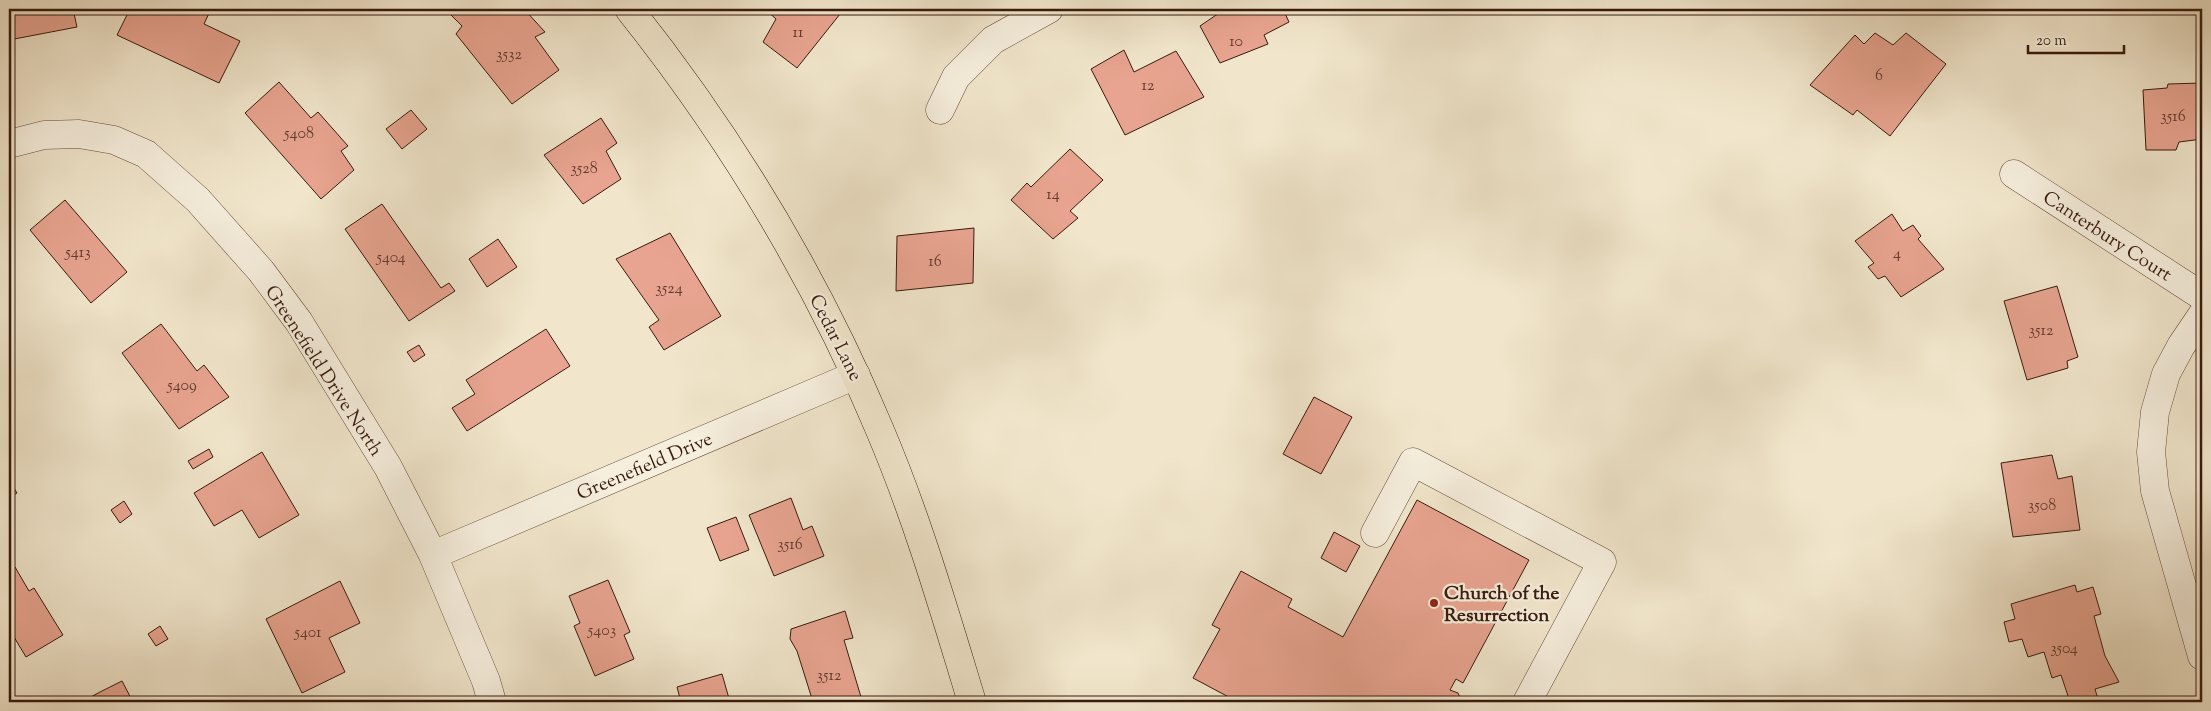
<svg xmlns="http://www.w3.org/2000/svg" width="2211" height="711" viewBox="0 0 2211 711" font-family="'Sorts Mill Goudy',serif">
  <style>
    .building { fill: #e8a490; stroke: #381a0d }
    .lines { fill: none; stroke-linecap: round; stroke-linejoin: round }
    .minor-casing { stroke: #664d3d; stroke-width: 29 }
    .major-casing { stroke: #381a0d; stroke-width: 29 }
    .minor { stroke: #f6efde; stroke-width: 28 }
    .major { stroke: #f1e6cc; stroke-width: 28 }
    .poi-dot { fill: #8f2418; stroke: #f6efde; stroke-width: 2 }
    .labels { text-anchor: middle; stroke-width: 4.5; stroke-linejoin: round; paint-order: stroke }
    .number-label { font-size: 16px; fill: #643c2e }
    .street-label { font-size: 19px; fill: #381a0d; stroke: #f6efde }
    .poi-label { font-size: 19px; font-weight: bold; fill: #381a0d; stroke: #f6efde; text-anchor: start }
  </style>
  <rect width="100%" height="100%" fill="#f1e6cc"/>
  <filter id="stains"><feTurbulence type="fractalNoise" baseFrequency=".004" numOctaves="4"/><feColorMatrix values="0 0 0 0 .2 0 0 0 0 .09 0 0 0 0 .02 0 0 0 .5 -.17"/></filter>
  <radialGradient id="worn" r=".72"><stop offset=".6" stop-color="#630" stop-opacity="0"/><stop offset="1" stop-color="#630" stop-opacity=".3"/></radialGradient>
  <path class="building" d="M 9,9 L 73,9 L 77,27 L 9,40 Z
    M 130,9 L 167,9 L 172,11 L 173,9 L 205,9 L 210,11 L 204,24 L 240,41 L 219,83 L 117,35 Z
    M 459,9 L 524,9 L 545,32 L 535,37 L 559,70 L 512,104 L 456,34 L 462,26 L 451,15 Z
    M 767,9 L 844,9 L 797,68 L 763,42 L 776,19 L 766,10 Z
    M 1225,9 L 1283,9 L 1289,22 L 1264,35 L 1268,44 L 1220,63 L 1200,26 Z
    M 1875,33 L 1893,45 L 1906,33 L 1946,64 L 1890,136 L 1857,110 L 1853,115 L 1810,85 L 1855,35 L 1864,44 Z
    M 1124,50 L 1134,72 L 1176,51 L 1204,97 L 1125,135 L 1091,69 Z
    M 279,82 L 311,118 L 318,112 L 348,146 L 341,151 L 354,170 L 321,199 L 245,113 Z
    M 2202,83 L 2202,139 L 2179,142 L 2176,150 L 2146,150 L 2143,90 L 2167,88 L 2168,84 Z
    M 411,110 L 427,129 L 402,149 L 386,129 Z
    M 601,118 L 617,143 L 606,151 L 621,179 L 583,204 L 544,155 Z
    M 1070,149 L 1103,180 L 1070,211 L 1078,218 L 1053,239 L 1011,200 L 1027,183 L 1031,187 Z
    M 65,200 L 127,272 L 91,303 L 30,230 Z
    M 382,204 L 441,288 L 449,283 L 455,291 L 409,321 L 345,229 Z
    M 1892,214 L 1903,231 L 1913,225 L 1921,236 L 1918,239 L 1944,269 L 1901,297 L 1885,276 L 1878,279 L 1868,267 L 1874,263 L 1855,241 Z
    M 974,228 L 973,283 L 896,291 L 897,236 Z
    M 670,233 L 721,316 L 664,350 L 649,327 L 659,320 L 616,259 Z
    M 498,239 L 517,267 L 487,287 L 469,259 Z
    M 2057,286 L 2078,357 L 2067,361 L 2068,368 L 2027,380 L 2004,301 Z
    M 161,324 L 197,371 L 204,365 L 229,397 L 179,429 L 122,353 Z
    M 546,329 L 570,366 L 467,431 L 452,408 L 475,394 L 466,380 Z
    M 419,345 L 425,355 L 414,362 L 407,352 Z
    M 1314,397 L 1352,417 L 1321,474 L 1283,454 Z
    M 209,449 L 213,457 L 193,469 L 188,461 Z
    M 262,452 L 299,515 L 259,538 L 242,510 L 214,526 L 194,493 Z
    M 2052,455 L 2058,479 L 2072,476 L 2080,530 L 2013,537 L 2001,463 Z
    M 9,480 L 17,493 L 9,498 Z
    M 791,498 L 803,530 L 812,526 L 824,556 L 774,576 L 749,515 Z
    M 1417,500 L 1529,560 L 1463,683 L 1456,679 L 1450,690 L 1458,693 L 1462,702 L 1238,702 L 1193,678 L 1220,629 L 1212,625 L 1241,571 L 1292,599 L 1288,607 L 1343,637 Z
    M 124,501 L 132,514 L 120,523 L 111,510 Z
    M 736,517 L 749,550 L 720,561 L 707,528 Z
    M 1334,532 L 1360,546 L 1346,572 L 1321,558 Z
    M 15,567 L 29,591 L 34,588 L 63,635 L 26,657 L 11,632 L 9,634 L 9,570 Z
    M 608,580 L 630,632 L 624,635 L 634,659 L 595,676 L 574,626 L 580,623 L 569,596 Z
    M 340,581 L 360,623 L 329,638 L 345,672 L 302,693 L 266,619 Z
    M 2075,585 L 2077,592 L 2093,587 L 2101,614 L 2094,616 L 2105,656 L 2119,682 L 2095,689 L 2097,696 L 2070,702 L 2061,675 L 2052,678 L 2044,652 L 2028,657 L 2022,639 L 2009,642 L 2004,622 L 2015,619 L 2011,604 Z
    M 845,611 L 853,638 L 844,640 L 861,697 L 842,702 L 813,702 L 797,651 L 790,639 L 791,629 Z
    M 160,626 L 168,639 L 156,646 L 148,634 Z
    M 722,674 L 730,702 L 681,702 L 677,687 Z
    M 122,681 L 133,702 L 81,702 L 102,691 Z"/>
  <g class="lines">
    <defs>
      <path id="minor" d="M 940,110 L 956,77 L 993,40 L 1049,9
        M 9,144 L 44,135 L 79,134 L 114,140 L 146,154 L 198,200 L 261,271 L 299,322 L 388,467 L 433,555 L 486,681 L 492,702
        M 2014,174 L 2202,296
        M 2202,315 L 2181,346 L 2166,374 L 2155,412 L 2151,452 L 2155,491 L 2202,656
        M 1375,533 L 1413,462 L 1602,562 L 1527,702
        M 433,555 L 856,375"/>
      <path id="major" d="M 629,9 C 730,136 816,278 879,428 C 917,517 944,610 972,702"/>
    </defs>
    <use href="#minor" class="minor-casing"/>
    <use href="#major" class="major-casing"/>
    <use href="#minor" class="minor"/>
    <use href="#major" class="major"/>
  </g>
  <circle class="poi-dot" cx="1434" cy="603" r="5"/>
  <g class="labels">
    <g class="number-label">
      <text x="798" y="37">11</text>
      <text x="1236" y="46">10</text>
      <text x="509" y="59">3532</text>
      <text x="1879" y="80">6</text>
      <text x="1148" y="90">12</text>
      <text x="2173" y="121">3516</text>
      <text x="299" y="138">5408</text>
      <text x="584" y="173">3528</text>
      <text x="1053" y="199">14</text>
      <text x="78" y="257">5413</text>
      <text x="1897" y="258">4</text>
      <text x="391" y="262">5404</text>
      <text x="935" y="266">16</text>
      <text x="669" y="293">3524</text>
      <text x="2041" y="335">3512</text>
      <text x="182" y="390">5409</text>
      <text x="2042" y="510">3508</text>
      <text x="790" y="549">3516</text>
      <text x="602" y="635">5403</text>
      <text x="308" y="637">5401</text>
      <text x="2064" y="653">3504</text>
      <text x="829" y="680">3512</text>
    </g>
    <g class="street-label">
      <text transform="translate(2108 235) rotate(33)" y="7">Canterbury Court</text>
      <text transform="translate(837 337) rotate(63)" y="7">Cedar Lane</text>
      <text transform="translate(325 370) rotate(57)" y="7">Greenefield Drive North</text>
      <text transform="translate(644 465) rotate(-23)" y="7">Greenefield Drive</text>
    </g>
    <g class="poi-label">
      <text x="1444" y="599">Church of the<tspan x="1444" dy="22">Resurrection</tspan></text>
    </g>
  </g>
  <rect width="2211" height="711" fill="none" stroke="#f1e6cc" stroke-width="30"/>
  <rect x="10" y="10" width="2191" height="691" fill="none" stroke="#381a0d" stroke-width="2.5"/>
  <rect x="15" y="15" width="2181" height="681" fill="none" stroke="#381a0d"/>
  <path d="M2028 45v8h96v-8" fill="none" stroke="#381a0d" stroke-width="2.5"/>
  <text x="2036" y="45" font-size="15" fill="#381a0d" stroke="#f6efde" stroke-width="4" paint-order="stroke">20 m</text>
  <rect width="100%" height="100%" filter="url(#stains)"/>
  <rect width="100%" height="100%" fill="url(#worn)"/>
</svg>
